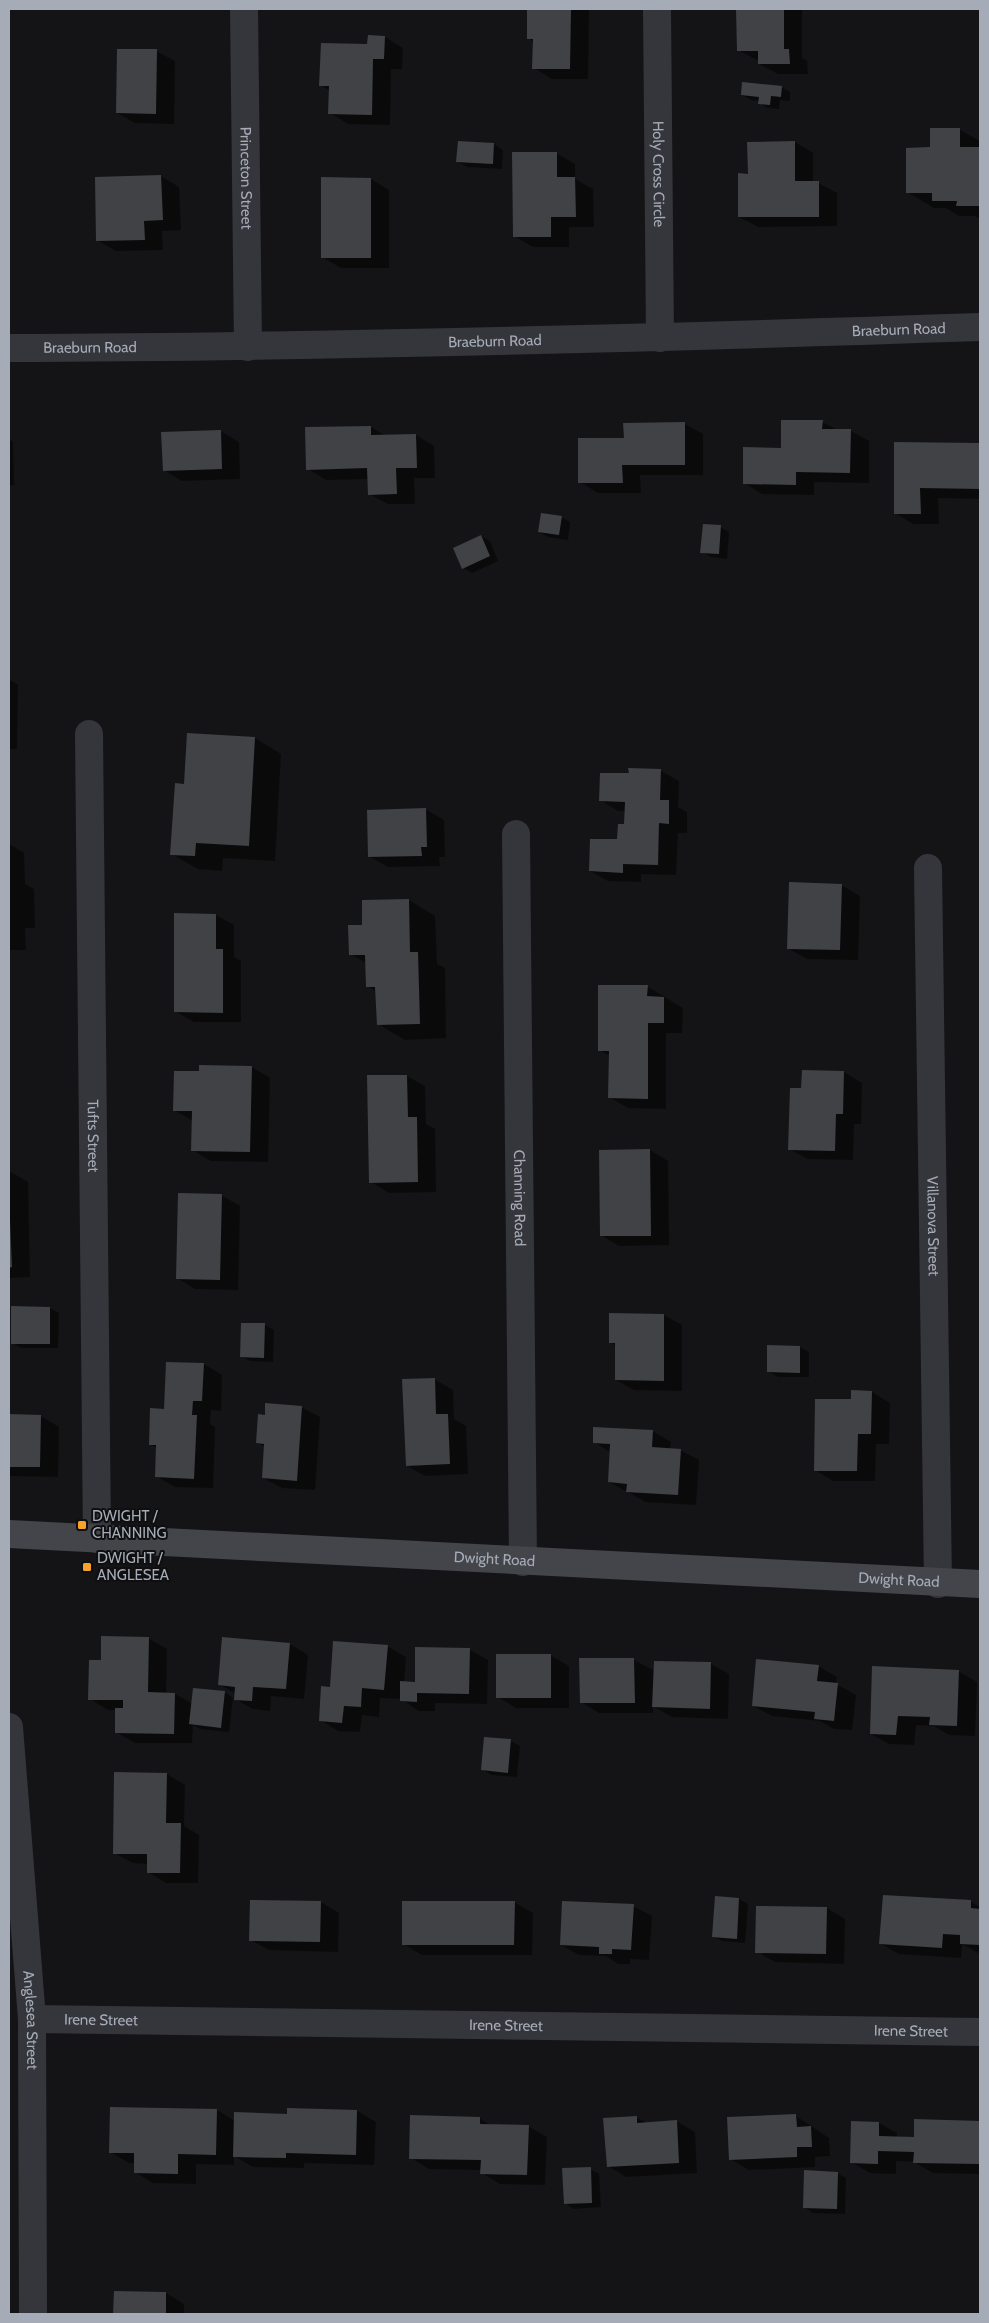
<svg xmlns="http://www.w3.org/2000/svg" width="989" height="2323" viewBox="0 0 989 2323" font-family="Cabin,sans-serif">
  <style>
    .shadow { fill: #0007 }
    .building { fill: #404246 }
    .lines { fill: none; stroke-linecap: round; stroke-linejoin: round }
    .street { stroke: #35363b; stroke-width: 28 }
    .secondary { stroke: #43454b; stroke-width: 28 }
    .poi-dot { fill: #f9a229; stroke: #0f0f11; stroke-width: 2 }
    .labels { text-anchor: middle; stroke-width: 4; stroke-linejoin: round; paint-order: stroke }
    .street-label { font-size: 15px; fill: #a5acb7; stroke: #0f0f11 }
    .poi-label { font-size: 15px; fill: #a5acb7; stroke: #0f0f11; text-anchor: start }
  </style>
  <rect width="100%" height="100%" fill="#141416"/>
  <path class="shadow" d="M 528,9 L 589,9 L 588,79 L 552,79 L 534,68 L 534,42 L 528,38 Z
    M 738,9 L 802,9 L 802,58 L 807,61 L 808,74 L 778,74 L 759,64 L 759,61 L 738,50 Z
    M 385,37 L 403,48 L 402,69 L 391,69 L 390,125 L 348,124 L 330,113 L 330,91 L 321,85 L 368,46 Z
    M 156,51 L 175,61 L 174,124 L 135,123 L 117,113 Z
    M 781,87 L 790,92 L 790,101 L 780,100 L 779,109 L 768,108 L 759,103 L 760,101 L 751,100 L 742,95 Z
    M 960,130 L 980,141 L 980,219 L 975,216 L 959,216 L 946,208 L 934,208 L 907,192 L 931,149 Z
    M 795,142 L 813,153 L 813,183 L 818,183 L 837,193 L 837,226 L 758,227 L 739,217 L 749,175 Z
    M 494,144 L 503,150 L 502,169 L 467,167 L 458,162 Z
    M 556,153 L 575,164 L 575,179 L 593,189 L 594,227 L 569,227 L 569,247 L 533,247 L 514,236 Z
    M 161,176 L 179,187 L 181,230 L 162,231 L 163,250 L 116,251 L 97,240 Z
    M 371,179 L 389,190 L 389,268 L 341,268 L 322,257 Z
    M 822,422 L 838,430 L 851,431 L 869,441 L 869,483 L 814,482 L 814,495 L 762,494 L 744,483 L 782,449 Z
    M 685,424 L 703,434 L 703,475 L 640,475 L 641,493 L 598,493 L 580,482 L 625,439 Z
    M 371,427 L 386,436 L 416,435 L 434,446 L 435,478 L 414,478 L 415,504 L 388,504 L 369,494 L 369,479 L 326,480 L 308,469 Z
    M 220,431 L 239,442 L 240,479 L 182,481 L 164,470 Z
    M 9,439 L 13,442 L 14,485 L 9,486 Z
    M 895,443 L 980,444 L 980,499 L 938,498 L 939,524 L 913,524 L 895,513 Z
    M 561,517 L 570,522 L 568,540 L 548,537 L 539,532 Z
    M 720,527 L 729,532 L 727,559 L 711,557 L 702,552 Z
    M 481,536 L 490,541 L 498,561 L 472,573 L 463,568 Z
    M 9,679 L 18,685 L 17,749 L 9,749 Z
    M 255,738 L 281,754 L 275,861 L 223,858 L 222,871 L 198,869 L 171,854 Z
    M 661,771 L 679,781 L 678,807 L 687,812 L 687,833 L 678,833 L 676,875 L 641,874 L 641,882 L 608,881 L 590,871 L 618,840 L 626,826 L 626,811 L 618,811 L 600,800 L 630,775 Z
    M 425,809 L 444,820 L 445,857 L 439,857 L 440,866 L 388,867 L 370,857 Z
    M 9,844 L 24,853 L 25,884 L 34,889 L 35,928 L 25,928 L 26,950 L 9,950 Z
    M 841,885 L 860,896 L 858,960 L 807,959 L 789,949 Z
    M 409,900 L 435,916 L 437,964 L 445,968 L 446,1038 L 405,1040 L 378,1024 L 377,992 L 367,986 L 366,963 L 350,954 L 364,926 Z
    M 216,915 L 234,925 L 234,957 L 241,961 L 241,1022 L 194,1022 L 175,1011 Z
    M 648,987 L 683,1008 L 682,1033 L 666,1033 L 666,1109 L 628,1108 L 609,1097 L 610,1056 L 599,1050 Z
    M 201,1066 L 252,1067 L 270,1078 L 268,1162 L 211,1161 L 192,1150 L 193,1121 L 174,1110 L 201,1073 Z
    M 844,1072 L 862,1083 L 861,1124 L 854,1124 L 853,1160 L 808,1159 L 789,1149 Z
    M 407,1076 L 425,1086 L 426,1124 L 435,1129 L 436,1192 L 389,1193 L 371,1182 Z
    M 650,1150 L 668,1161 L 669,1245 L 619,1246 L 601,1235 Z
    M 9,1171 L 28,1182 L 30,1277 L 9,1278 Z
    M 221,1195 L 240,1206 L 238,1290 L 195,1289 L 177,1278 Z
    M 50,1308 L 59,1313 L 58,1348 L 21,1348 L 12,1343 Z
    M 664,1315 L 682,1325 L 682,1391 L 634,1390 L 616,1380 L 616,1346 L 610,1342 Z
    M 265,1325 L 274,1330 L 273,1362 L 250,1361 L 241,1356 Z
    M 800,1347 L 809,1352 L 809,1377 L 778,1377 L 769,1372 Z
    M 204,1364 L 222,1375 L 221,1411 L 211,1410 L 210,1424 L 215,1427 L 213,1488 L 175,1487 L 156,1476 L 157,1448 L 150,1444 L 165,1410 Z
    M 434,1379 L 453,1390 L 454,1419 L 466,1426 L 468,1474 L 425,1476 L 407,1466 Z
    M 872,1392 L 890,1403 L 889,1444 L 876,1444 L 875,1481 L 833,1481 L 815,1470 L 852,1401 Z
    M 301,1407 L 320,1417 L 315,1490 L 282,1488 L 263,1478 L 265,1447 L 257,1442 Z
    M 9,1416 L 41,1416 L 59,1427 L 58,1477 L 9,1476 Z
    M 652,1431 L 671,1442 L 670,1449 L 680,1450 L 699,1460 L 696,1505 L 646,1502 L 609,1482 L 610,1452 L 594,1442 Z
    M 148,1638 L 167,1649 L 166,1694 L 175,1694 L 193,1704 L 224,1692 L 235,1699 L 236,1694 L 219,1684 L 223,1639 L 290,1644 L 308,1655 L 304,1699 L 271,1696 L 270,1711 L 253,1709 L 233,1698 L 229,1732 L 200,1729 L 193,1725 L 192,1743 L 135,1743 L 116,1732 L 116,1710 L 108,1710 L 90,1699 L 103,1662 Z
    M 387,1646 L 406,1657 L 404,1683 L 416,1683 L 470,1650 L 488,1660 L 487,1704 L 435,1703 L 435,1711 L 419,1711 L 401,1699 L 380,1698 L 379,1717 L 362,1715 L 360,1732 L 338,1731 L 320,1720 L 331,1688 Z
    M 550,1655 L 569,1666 L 569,1708 L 516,1708 L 498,1697 Z
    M 581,1660 L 634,1660 L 655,1671 L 711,1664 L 729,1674 L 728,1719 L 672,1717 L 653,1706 L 653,1713 L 599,1713 L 581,1702 Z
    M 818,1666 L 837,1677 L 836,1684 L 856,1695 L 852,1730 L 834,1729 L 820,1721 L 772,1716 L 753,1706 Z
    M 958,1671 L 977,1682 L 975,1736 L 949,1735 L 934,1726 L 916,1725 L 914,1745 L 889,1744 L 871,1734 Z
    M 485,1739 L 511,1741 L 520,1746 L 517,1777 L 492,1775 L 483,1770 Z
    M 167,1774 L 185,1785 L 184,1826 L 199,1835 L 198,1883 L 166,1883 L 148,1872 L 148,1864 L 133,1863 L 114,1853 Z
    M 884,1896 L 971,1902 L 980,1907 L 980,1954 L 962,1944 L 961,1958 L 899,1954 L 881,1944 Z
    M 716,1897 L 739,1899 L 748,1904 L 745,1943 L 722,1941 L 713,1936 Z
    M 321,1902 L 339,1913 L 338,1952 L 269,1950 L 251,1940 Z
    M 514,1902 L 533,1913 L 532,1955 L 422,1955 L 403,1944 Z
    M 633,1906 L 652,1916 L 649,1960 L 630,1959 L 630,1964 L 618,1964 L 606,1956 L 579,1955 L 561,1945 Z
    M 827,1908 L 845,1919 L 844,1964 L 775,1962 L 757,1952 Z
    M 217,2110 L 235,2121 L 288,2115 L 288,2110 L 357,2111 L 376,2122 L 374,2165 L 304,2163 L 304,2168 L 253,2167 L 234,2156 L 234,2165 L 196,2164 L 196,2184 L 153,2183 L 135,2172 L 135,2163 L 129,2163 L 110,2152 Z
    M 796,2116 L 829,2138 L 830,2156 L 815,2157 L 815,2167 L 749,2170 L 730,2159 L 729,2118 Z
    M 636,2117 L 647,2123 L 676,2121 L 695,2132 L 697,2173 L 626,2177 L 608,2166 Z
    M 479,2118 L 492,2126 L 528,2126 L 547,2137 L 545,2185 L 500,2184 L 482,2173 L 482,2170 L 429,2169 L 411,2158 Z
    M 915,2121 L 980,2122 L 980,2174 L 933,2173 L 914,2162 L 896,2161 L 896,2174 L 870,2173 L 851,2162 L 852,2122 L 879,2123 L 897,2133 L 897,2138 L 915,2138 Z
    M 590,2169 L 599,2174 L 601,2207 L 574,2209 L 565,2203 Z
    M 837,2173 L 846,2178 L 845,2214 L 813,2213 L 804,2207 Z
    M 115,2292 L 166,2293 L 184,2304 L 184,2314 L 114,2314 Z"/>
  <path class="building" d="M 527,9 L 571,9 L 570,69 L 532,69 L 533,39 L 527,39 Z
    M 736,9 L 784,9 L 784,49 L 789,49 L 790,64 L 758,64 L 758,51 L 737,51 Z
    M 368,35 L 385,36 L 384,59 L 373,59 L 372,115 L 328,114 L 329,86 L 319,86 L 321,43 L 367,44 Z
    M 117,49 L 157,49 L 156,114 L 116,113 Z
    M 742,82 L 782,86 L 781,97 L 771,96 L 770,105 L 758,104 L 759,97 L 741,95 Z
    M 930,128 L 960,128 L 960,147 L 980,147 L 980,206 L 956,206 L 957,201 L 932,201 L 932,193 L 906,193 L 906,148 L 930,147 Z
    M 458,141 L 494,143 L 493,164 L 456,162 Z
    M 795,141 L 795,181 L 819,181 L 819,217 L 738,217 L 738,173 L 748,174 L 747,142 Z
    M 512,152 L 557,152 L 557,177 L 575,177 L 576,217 L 551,217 L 551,237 L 513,237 Z
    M 161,175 L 163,220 L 144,221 L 145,240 L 96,241 L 95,177 Z
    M 321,177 L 371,178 L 371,258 L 321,258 Z
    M 781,420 L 823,420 L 822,429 L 851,429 L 850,473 L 796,472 L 796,485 L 743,484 L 743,447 L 781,448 Z
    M 685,422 L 685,465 L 622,465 L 623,483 L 578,483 L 578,438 L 624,438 L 623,423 Z
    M 371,426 L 371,435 L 416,434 L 417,468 L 396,468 L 397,494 L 368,495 L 367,468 L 306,470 L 305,427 Z
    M 221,430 L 222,469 L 163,471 L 161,432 Z
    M 894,442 L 980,443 L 980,489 L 920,488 L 921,514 L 894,514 Z
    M 541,513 L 562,516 L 559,535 L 538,532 Z
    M 703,524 L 721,525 L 719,554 L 700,553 Z
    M 481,535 L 490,556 L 462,569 L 453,548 Z
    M 187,733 L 255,737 L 249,846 L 196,843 L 195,856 L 170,855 L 175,783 L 184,784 Z
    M 628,768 L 661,769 L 660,800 L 669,800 L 669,824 L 659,823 L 658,865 L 623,864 L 623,873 L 589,871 L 590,839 L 617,839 L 618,824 L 624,824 L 625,802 L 599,801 L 600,773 L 629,773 Z
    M 426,808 L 427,847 L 421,847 L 422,856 L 368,857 L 367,810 Z
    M 789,882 L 842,884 L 840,950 L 787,949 Z
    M 409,899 L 410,952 L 418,952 L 420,1024 L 377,1025 L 375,987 L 366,987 L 365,955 L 349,955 L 348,925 L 362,925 L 362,900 Z
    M 174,913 L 216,914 L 216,949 L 223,949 L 223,1013 L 174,1012 Z
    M 598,985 L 648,985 L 647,996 L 664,997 L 664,1023 L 648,1023 L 648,1099 L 608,1098 L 609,1051 L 598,1051 Z
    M 199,1065 L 252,1066 L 250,1152 L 191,1151 L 192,1111 L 173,1111 L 174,1071 L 199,1071 Z
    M 802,1070 L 844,1071 L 843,1114 L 836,1114 L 835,1151 L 788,1150 L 790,1088 L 801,1088 Z
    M 367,1075 L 407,1075 L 408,1117 L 417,1117 L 418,1182 L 369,1183 Z
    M 650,1149 L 651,1236 L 600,1236 L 599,1150 Z
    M 178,1193 L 222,1194 L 220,1280 L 176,1279 Z
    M 9,1197 L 12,1267 L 9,1268 Z
    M 11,1306 L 50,1307 L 50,1344 L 11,1344 Z
    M 609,1313 L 664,1314 L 664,1381 L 615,1380 L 615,1343 L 609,1343 Z
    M 241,1323 L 265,1323 L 264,1358 L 240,1357 Z
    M 767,1345 L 800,1346 L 800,1373 L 767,1372 Z
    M 166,1362 L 204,1363 L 202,1401 L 193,1401 L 192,1415 L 197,1415 L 194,1479 L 155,1477 L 156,1445 L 149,1445 L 150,1408 L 164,1409 Z
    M 435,1378 L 436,1414 L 448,1414 L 450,1464 L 406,1466 L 402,1379 Z
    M 851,1390 L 872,1391 L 871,1434 L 858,1434 L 857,1471 L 814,1471 L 815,1399 L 851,1399 Z
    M 265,1403 L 302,1406 L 297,1481 L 262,1478 L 264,1444 L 256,1443 L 258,1414 L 265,1415 Z
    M 9,1414 L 41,1415 L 40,1467 L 9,1467 Z
    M 593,1427 L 653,1430 L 652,1447 L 681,1449 L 678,1495 L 626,1492 L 627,1484 L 608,1482 L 610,1444 L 593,1443 Z
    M 101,1636 L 149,1637 L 148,1692 L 175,1693 L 174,1734 L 115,1733 L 115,1708 L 123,1708 L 123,1700 L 88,1700 L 89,1660 L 101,1660 Z
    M 222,1637 L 290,1643 L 286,1689 L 253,1687 L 252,1701 L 234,1700 L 235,1687 L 218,1685 Z
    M 333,1641 L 388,1645 L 384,1690 L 362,1688 L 361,1707 L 344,1706 L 342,1723 L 319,1721 L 321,1686 L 330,1687 Z
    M 415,1647 L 470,1648 L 469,1694 L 417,1693 L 417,1702 L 400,1701 L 400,1681 L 415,1682 Z
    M 496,1654 L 551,1654 L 551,1698 L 496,1698 Z
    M 579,1658 L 634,1658 L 635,1703 L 580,1703 Z
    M 756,1659 L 819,1665 L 817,1681 L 838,1683 L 834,1721 L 814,1719 L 815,1712 L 752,1706 Z
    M 654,1661 L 711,1662 L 710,1709 L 652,1707 Z
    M 872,1666 L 959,1670 L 957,1726 L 929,1725 L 930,1717 L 898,1716 L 896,1735 L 870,1734 Z
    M 193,1688 L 225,1691 L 221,1728 L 189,1724 Z
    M 484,1737 L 511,1739 L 508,1773 L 481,1770 Z
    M 114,1772 L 167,1773 L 166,1823 L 181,1823 L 180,1873 L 147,1873 L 147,1854 L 113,1854 Z
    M 883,1895 L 971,1900 L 971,1908 L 980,1909 L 980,1945 L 960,1944 L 960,1935 L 943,1934 L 942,1948 L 879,1944 Z
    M 715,1896 L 739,1898 L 737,1939 L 712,1937 Z
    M 250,1900 L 321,1901 L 320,1942 L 249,1941 Z
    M 402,1901 L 515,1901 L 514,1945 L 402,1945 Z
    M 562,1901 L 634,1904 L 631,1950 L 612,1949 L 612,1954 L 599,1954 L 599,1947 L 560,1945 Z
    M 756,1906 L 827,1907 L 826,1954 L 755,1953 Z
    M 110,2107 L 217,2109 L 216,2155 L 178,2154 L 178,2174 L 134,2173 L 134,2153 L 109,2153 Z
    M 287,2108 L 357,2110 L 356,2155 L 286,2153 L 286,2158 L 233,2157 L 234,2112 L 287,2114 Z
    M 796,2114 L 797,2127 L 811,2126 L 812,2147 L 797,2147 L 797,2157 L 729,2160 L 727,2117 Z
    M 410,2115 L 480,2117 L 480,2124 L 529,2125 L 527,2175 L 480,2174 L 481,2160 L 409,2159 Z
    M 637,2116 L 637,2123 L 677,2120 L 679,2163 L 607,2167 L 603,2118 Z
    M 914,2119 L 980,2121 L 980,2164 L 913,2163 L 914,2152 L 878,2151 L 878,2164 L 850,2163 L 851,2121 L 879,2122 L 879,2136 L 914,2137 Z
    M 591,2167 L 592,2203 L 564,2204 L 562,2168 Z
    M 804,2170 L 838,2172 L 837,2209 L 803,2208 Z
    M 114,2291 L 166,2292 L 166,2314 L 113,2314 Z"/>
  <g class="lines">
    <g class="street">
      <path id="s1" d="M 244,9 L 248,347"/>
      <path id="s2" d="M 657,9 L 660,338"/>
      <path id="s3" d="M 9,348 C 333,347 656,338 980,327"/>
      <path id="s4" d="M 89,734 L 97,1539"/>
      <path id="s5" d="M 516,834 L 523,1562"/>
      <path id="s6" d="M 928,868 L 938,1584"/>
      <path id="s7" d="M 9,1727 L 32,2019 L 33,2314"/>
      <path id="s8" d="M 32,2019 L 980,2032"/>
    </g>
    <path class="secondary" id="s9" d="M 9,1534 L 980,1584"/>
  </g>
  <g class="poi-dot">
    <rect x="77" y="1520" width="10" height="10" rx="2.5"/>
    <rect x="82" y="1562" width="10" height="10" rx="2.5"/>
  </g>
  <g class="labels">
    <g class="street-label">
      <text dy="5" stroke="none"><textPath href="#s2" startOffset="165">Holy Cross Circle</textPath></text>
      <text dy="5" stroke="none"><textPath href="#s1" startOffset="169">Princeton Street</textPath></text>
      <text dy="5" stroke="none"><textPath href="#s3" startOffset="890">Braeburn Road</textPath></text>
      <text dy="5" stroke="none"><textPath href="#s3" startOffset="486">Braeburn Road</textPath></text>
      <text dy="5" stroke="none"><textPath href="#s3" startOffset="81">Braeburn Road</textPath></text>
      <text dy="5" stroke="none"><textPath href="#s4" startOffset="402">Tufts Street</textPath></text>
      <text dy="5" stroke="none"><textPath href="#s5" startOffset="364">Channing Road</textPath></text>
      <text dy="5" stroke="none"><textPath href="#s6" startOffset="358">Villanova Street</textPath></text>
      <text dy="5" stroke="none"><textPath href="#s9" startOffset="486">Dwight Road</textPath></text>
      <text dy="5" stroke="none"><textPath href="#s9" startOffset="891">Dwight Road</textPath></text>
      <text dy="5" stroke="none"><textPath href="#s7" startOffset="294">Anglesea Street</textPath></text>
      <text dy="5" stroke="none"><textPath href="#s8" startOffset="69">Irene Street</textPath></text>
      <text dy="5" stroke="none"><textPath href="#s8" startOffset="474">Irene Street</textPath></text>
      <text dy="5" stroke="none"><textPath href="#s8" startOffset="879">Irene Street</textPath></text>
    </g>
    <g class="poi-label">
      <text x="92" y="1521">DWIGHT /<tspan x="92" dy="17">CHANNING</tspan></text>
      <text x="97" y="1563">DWIGHT /<tspan x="97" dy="17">ANGLESEA</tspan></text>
    </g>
  </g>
  <rect width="989" height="2323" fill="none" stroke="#a5acb7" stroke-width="20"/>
</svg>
